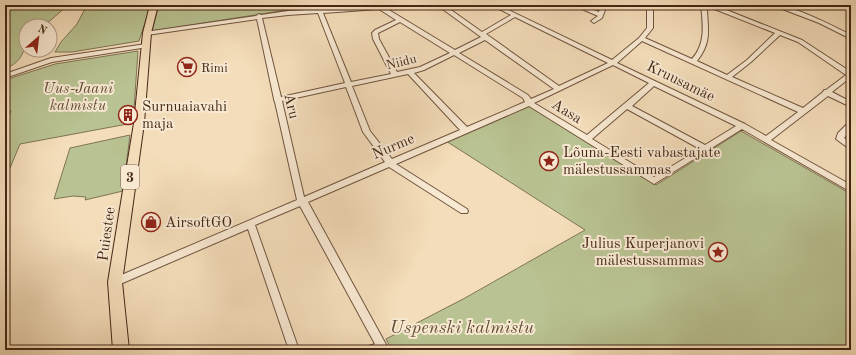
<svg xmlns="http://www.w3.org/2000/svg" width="856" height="355" viewBox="0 0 856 355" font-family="'Old Standard TT',serif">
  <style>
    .green { fill: #b9c292; stroke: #7e7454 }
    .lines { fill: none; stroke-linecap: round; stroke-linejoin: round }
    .minor-casing { stroke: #70543e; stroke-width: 2 }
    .highway-casing { stroke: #442615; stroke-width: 2 }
    .minor { fill: #f8e9d2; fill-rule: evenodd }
    .highway { fill: #f4ddba; fill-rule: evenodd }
    .labels { text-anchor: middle; stroke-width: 4; stroke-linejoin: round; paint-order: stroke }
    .far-street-label { font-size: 13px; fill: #442615; stroke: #f8e9d2 }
    .far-poi-label { font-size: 13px; fill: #442615; stroke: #f8e9d2; text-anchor: start }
    .shield { fill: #f8e9d2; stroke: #7a604e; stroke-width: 1 }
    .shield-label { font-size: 14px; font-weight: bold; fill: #442615 }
    .street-label { font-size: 15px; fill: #442615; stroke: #f8e9d2 }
    .park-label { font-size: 15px; font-style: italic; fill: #614d34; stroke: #f8e9d2 }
    .poi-label { font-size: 15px; fill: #442615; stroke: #f8e9d2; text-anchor: start }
    .near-park-label { font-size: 18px; font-style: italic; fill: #614d34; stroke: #f8e9d2 }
  </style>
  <rect width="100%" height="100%" fill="#f4ddba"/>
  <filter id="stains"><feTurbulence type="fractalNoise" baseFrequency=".005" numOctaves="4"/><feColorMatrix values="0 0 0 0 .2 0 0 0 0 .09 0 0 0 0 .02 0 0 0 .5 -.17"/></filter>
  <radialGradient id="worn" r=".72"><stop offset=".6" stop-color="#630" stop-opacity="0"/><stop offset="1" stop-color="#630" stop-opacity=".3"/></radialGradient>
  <path class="green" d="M 5,5 L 68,5 L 44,26 L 26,26 C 26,45 26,60 5,69 Z
    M 87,5 L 151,5 L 139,41 L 72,52 L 55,52 L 61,42 L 77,24 Z
    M 159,5 L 286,5 L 287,10 L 152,31 Z
    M 138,51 L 133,123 L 20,144 L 5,180 L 5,127 L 11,111 L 5,112 L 5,80 L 55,64 Z
    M 528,105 L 656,185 L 741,131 L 851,194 L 851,350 L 392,350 L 386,339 L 465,298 L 585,230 L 446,141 Z
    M 130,135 L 123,191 L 85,200 L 86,197 L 73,196 L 54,199 L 70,148 Z"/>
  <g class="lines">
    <defs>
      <path id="minor" d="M 379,5 L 387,5 L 384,7 L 455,50 L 481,37 L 437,5 L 444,5 L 482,32 L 511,15 L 491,5 L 498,5 L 612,60 L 639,38 L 647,28 L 647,5 L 653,5 L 653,28 L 645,38 L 692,59 C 706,43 703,25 701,5 L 714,5 L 802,40 L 851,72 L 851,77 L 832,92 L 851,102 L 851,107 L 828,96 L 771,140 L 851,185 L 851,192 L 742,129 L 654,184 L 529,106 L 396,164 L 467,209 L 468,211 L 467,213 L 461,213 L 389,167 L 308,202 L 389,350 L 368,350 L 369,346 L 375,344 L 300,206 L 255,225 L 299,350 L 289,350 L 248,229 L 118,285 L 115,286 L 112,285 L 110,282 L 112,279 L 297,200 L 275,102 L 274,100 L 274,99 L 257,19 L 147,35 L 145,34 L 145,32 L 256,16 L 259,14 L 261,15 L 288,11 L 376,6 ZM 707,6 L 775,33 L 747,60 L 727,75 L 697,61 C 713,41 707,28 707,6 ZM 379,9 L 396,20 L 375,30 L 372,33 L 373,39 L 391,74 L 351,82 L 323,13 ZM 318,13 L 345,83 L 281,97 L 262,18 L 288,15 ZM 515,17 L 608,63 L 559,86 L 486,34 ZM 400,22 L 450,53 L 420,67 L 397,72 L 379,39 L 378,33 ZM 780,35 L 798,42 L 846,75 L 826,90 L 824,90 L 823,92 L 803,108 L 732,77 L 751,62 ZM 485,40 L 554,89 L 531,99 L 528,95 L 459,53 ZM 642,41 L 798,112 L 766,136 L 745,124 L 617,63 ZM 454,55 L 523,98 L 525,102 L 467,127 L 414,73 L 424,70 ZM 613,65 L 649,83 L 587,135 L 534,103 ZM 408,74 L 460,130 L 392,159 L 370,131 L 352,86 ZM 654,86 L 736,126 L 705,145 L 632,106 ZM 346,87 L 363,132 L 385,162 L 304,197 L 282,101 ZM 627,109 L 700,149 L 654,177 L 592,139 Z
        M 573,5 L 581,5 L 599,12 L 601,5 L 607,5 L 602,18 L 594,23 L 591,21 L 598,16 Z
        M 772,5 C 793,5 831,25 851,35 L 851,39 L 819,23 Z
        M 146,44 L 149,46 L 148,47 L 52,62 L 5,78 L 5,74 L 51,58 Z
        M 848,123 L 851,123 L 851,129 L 844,138 L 851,143 L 851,150 L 836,139 L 838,133 Z"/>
      <path id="highway" d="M 150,5 L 158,5 L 151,33 L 144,123 L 122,282 L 129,350 L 113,350 L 108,282 L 134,123 L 143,33 Z"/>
    </defs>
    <use href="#minor" class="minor-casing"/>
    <use href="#highway" class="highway-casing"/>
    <use href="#minor" class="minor"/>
    <use href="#highway" class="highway"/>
  </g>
  <defs>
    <symbol id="supermarket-ring" viewBox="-11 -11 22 22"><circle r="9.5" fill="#f8e9d2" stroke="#8f2418" stroke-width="1.5"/><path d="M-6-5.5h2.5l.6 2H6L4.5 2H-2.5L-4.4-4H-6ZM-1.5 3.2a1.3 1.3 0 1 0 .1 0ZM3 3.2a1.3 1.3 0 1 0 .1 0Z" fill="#8f2418"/></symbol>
    <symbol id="building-ring" viewBox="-11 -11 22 22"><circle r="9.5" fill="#f8e9d2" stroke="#8f2418" stroke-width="1.5"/><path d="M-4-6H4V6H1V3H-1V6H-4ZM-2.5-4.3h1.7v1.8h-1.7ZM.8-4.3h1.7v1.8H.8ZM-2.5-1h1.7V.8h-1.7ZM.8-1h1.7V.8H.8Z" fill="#8f2418"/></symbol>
    <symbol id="sight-ring" viewBox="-11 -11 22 22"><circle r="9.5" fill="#f8e9d2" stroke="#8f2418" stroke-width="1.5"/><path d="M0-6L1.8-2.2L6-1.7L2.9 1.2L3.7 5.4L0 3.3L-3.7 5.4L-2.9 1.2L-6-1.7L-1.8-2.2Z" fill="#8f2418"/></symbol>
    <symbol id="shop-ring" viewBox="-11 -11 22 22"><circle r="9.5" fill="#f8e9d2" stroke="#8f2418" stroke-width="1.5"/><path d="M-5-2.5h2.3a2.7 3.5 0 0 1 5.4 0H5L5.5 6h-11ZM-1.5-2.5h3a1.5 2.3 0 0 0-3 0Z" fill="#8f2418"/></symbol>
  </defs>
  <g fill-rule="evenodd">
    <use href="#supermarket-ring" x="176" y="56" width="22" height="22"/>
    <use href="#building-ring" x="117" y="104" width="22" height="22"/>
    <use href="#sight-ring" x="538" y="150" width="22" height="22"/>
    <use href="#shop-ring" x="140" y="211" width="22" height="22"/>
    <use href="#sight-ring" x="707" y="241" width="22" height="22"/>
  </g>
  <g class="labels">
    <g class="far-street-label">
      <text transform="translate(401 61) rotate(-14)" y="5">Niidu</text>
    </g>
    <g class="far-poi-label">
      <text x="201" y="72">Rimi</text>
    </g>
    <rect class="shield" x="121" y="165" width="18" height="24" rx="3"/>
    <g class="shield-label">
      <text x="130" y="182">3</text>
    </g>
    <g class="street-label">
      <text transform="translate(681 81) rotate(26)" y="5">Kruusamäe</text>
      <text transform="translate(292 106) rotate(77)" y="5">Aru</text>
      <text transform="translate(567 111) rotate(32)" y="5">Aasa</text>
      <text transform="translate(393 146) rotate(-23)" y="5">Nurme</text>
      <text transform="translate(106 234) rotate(-82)" y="5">Puiestee</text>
    </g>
    <g class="park-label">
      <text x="78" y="93">Uus-Jaani<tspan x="78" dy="17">kalmistu</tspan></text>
    </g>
    <g class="poi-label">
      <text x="142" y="111">Surnuaiavahi<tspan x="142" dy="17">maja</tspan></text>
      <text x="563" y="157">Lõuna-Eesti vabastajate<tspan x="563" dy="17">mälestussammas</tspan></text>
      <text x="165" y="227">AirsoftGO</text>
      <text x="704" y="248" text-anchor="end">Julius Kuperjanovi<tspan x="704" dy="17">mälestussammas</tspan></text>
    </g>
    <g class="near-park-label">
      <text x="462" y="333">Uspenski kalmistu</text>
    </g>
  </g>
  <rect width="856" height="355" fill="none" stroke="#f4ddba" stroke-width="20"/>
  <rect x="6" y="6" width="844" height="343" fill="none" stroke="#442615" stroke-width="2"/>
  <rect x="10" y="10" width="836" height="335" fill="none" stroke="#442615"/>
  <g transform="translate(38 38) rotate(28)"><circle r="19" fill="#f8e9d2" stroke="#b09b86"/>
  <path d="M0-3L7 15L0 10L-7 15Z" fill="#8f2418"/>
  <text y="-6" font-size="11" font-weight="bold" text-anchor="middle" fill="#442615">N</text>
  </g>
  <rect width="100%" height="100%" filter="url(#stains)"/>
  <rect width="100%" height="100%" fill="url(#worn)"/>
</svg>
